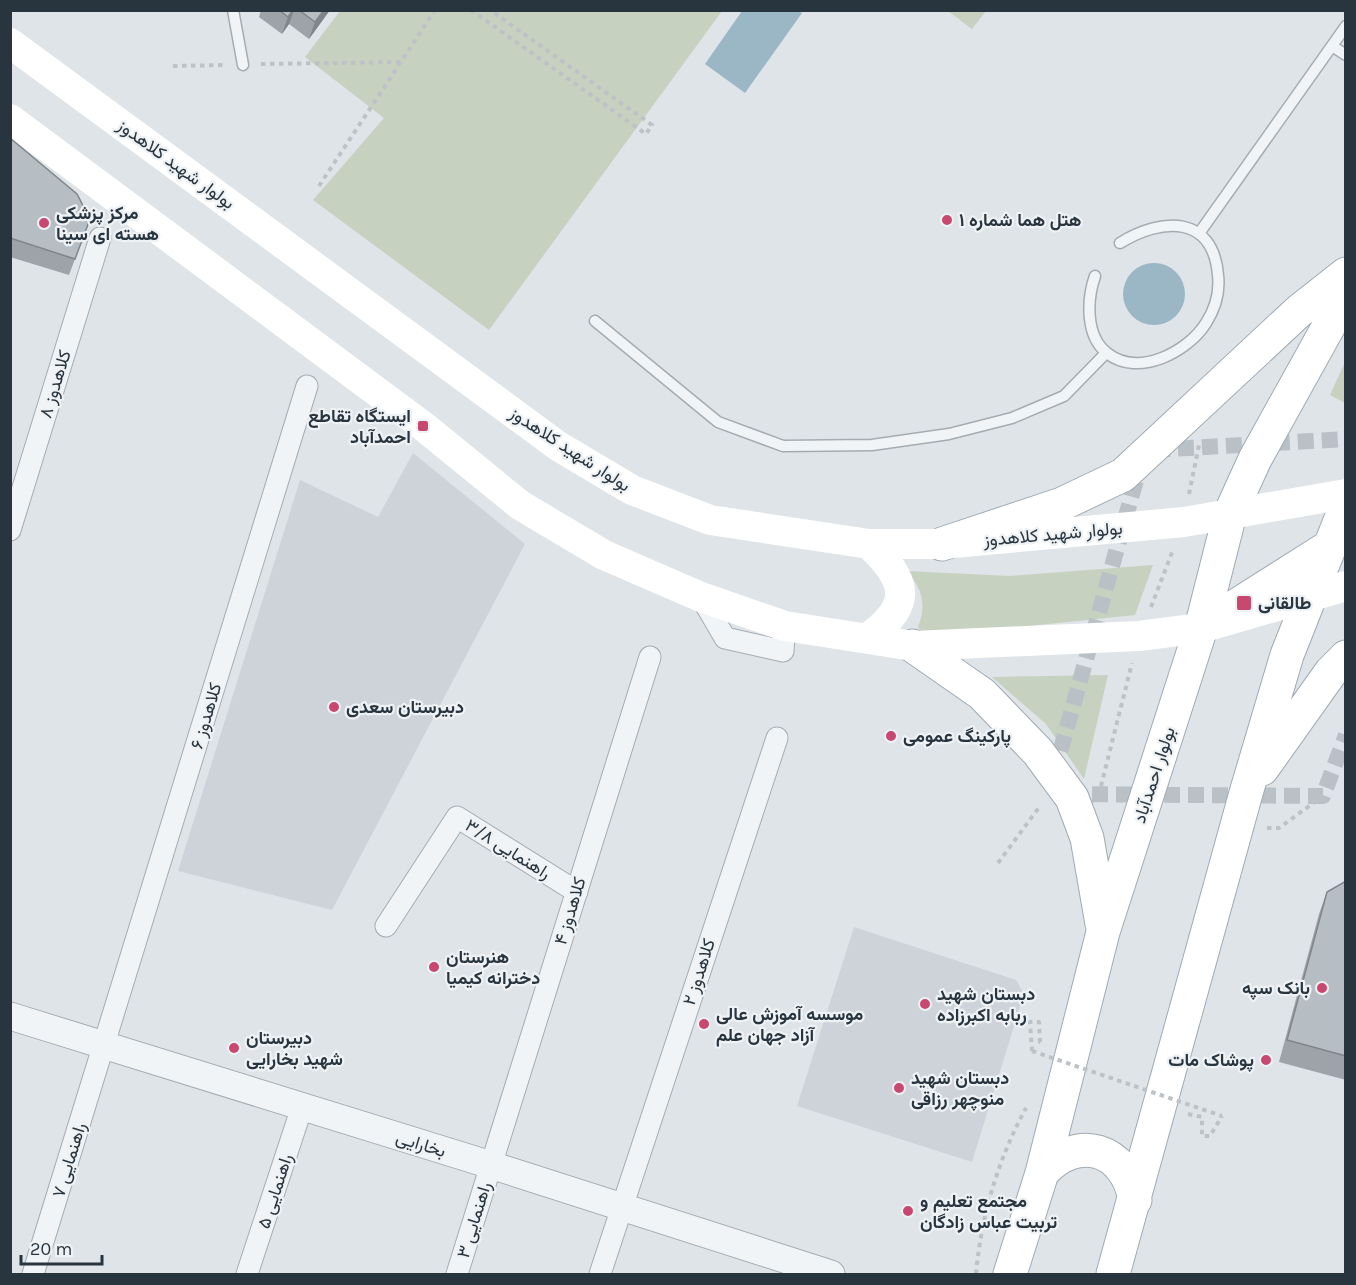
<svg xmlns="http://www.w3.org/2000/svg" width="1356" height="1285" viewBox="0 0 1356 1285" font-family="Karla,Vazirmatn,sans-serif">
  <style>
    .built { fill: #cdd3d9 }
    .green { fill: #c7d1c0 }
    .water { fill: #9bb7c6 }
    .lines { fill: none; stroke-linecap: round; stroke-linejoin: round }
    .pedestrian-tunnel { stroke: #bac1c6; stroke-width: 16; stroke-dasharray: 16 8; stroke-linecap: butt }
    .service-casing { stroke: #a4acb2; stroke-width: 13 }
    .minor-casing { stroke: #a4acb2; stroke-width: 23 }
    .tertiary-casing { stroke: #a4acb2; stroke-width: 29 }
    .primary-casing { stroke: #9faab3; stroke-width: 35 }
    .path { stroke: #bdc2c6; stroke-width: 4; stroke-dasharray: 4.5 4.5; stroke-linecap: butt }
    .service { stroke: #f1f4f6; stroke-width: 10 }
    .minor { stroke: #f1f4f6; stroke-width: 21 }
    .tertiary { stroke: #f1f4f6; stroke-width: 27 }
    .secondary { stroke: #fff; stroke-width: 30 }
    .primary { stroke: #fff; stroke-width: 33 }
    .path-bridge { stroke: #bdc2c6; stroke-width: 4; stroke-dasharray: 4.5 4.5; stroke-linecap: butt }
    .wall { fill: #9da3a9 }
    .shaded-wall { fill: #7f8589 }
    .building { fill: #b6bec4; stroke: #7f8589; stroke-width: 1.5 }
    .poi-dot { fill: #c84870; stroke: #eef2f5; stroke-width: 2 }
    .labels { text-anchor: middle; stroke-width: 4.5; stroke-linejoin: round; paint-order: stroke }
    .street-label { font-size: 18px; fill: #28343e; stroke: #eef2f5 }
    .poi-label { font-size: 18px; font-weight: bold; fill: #28343e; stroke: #eef2f5; text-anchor: start }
  </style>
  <rect width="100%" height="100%" fill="#dfe4e8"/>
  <path class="built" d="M 413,453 L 525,544 L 332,910 L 178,871 L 300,480 L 378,517 Z
    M 854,927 L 1016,980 L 1024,994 L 972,1162 L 797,1106 Z"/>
  <path class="green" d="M 340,11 L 340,10 L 722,11 L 489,330 L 313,200 L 384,118 L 305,57 Z
    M 948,11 L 986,11 L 972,29 Z
    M 1345,362 L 1345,403 L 1330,395 Z
    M 1153,565 L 1135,615 L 979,631 L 921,631 L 918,627 C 927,604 922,589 907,571 L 1009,576 Z
    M 1108,675 L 1084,779 L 1046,724 L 992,677 Z"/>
  <path class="water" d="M 798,11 L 802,13 L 745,93 L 705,64 L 742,11 Z
    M1123 294a31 31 0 1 1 62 0a31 31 0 1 1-62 0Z"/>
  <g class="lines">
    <path class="pedestrian-tunnel" d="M 1154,450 L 1346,439
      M 1054,774 L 1140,466
      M 1068,794 L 1323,796 L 1346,735"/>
    <defs>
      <path id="service" d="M 233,10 L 243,65
        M 1332,46 L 1346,55
        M 1200,232 L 1346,26
        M 1095,276 C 1087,299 1085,336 1107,353 C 1138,378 1188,352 1206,323 C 1215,309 1220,292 1218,275 C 1213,215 1162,217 1120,243
        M 595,321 L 718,422 L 783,446 L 872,445 L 949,434 L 1012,418 L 1064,396 L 1106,353"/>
      <path id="minor" d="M 10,530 L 100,238
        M 701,597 L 725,638 L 783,651 L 785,626
        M 386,926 L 457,817 L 577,892
        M 33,1274 L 307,386
        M 247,1274 L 302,1107
        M 457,1274 L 650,657
        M 600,1274 L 777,738"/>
      <path id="tertiary" d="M 10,1016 L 491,1165 L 831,1274"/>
      <path id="primary" d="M 942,544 L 1062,504 L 1123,475 L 1299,311 L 1346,274
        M 1201,628 L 1332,545
        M 913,646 L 982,694 L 1038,752 L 1072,798 L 1087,838 L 1102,924
        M 1262,769 L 1331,672 L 1346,657
        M 1042,1173 C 1077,1133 1126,1148 1135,1200
        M 1010,1274 L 1042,1173 L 1103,932 L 1201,628 L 1230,514 L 1255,459 L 1346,295
        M 1113,1274 L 1246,793 L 1287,655 L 1346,506"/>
    </defs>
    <use href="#service" class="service-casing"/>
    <use href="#minor" class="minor-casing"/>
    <use href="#tertiary" class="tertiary-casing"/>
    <use href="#primary" class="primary-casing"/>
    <path class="path" d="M 438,10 L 445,10
      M 471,10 L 646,134 L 652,125 L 490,10
      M 261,64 L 401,62
      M 173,66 L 226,65
      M 319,186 L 435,10
      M 1189,494 L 1199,445
      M 1151,607 L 1173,550
      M 1101,786 L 1132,663
      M 1267,828 L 1279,828 L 1323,796
      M 998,863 L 1040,806
      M 1032,1051 L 1030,1022 L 1039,1022 L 1040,1042 L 1044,1043
      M 1188,1114 L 1202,1117 L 1202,1136 L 1210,1136 L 1222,1116
      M 976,1274 C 981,1217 998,1159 1026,1108"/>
    <use href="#service" class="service"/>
    <use href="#minor" class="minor"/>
    <use href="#tertiary" class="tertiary"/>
    <path class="secondary" d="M 10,43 L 558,446 L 632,490 L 710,520 L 869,544 L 942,544 L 1184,522 L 1346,494
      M 10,119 L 423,426 L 520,505 L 604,555 L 701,597 L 785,626 L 913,646 L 1139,636 L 1201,628 L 1346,586
      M 869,637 C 914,604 907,580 869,544"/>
    <use href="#primary" class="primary"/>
    <path class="path-bridge" d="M 1032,1051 L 1222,1116"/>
  </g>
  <path class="wall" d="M 261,10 L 330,10 L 309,39 L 289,24 L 282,34 L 259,17 Z
    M 10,138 L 90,219 L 69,275 L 10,257 Z
    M 1346,881 L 1346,1080 L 1279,1062 L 1319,914 L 1327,892 Z"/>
  <path class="shaded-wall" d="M 293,10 L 294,10 L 289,24 L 282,34 L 288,17 Z
    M 324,10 L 330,10 L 309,39 L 315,22 Z"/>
  <path class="building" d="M 279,10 L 293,10 L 288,17 Z
    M 299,10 L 324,10 L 315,22 Z
    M 10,138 L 77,194 L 90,219 L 75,259 L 10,238 Z
    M 1346,881 L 1346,1056 L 1287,1040 L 1327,892 Z"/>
  <g class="poi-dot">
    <circle cx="947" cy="220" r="6"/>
    <circle cx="44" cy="223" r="6"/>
    <rect x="417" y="420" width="12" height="12" rx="3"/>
    <rect x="1236" y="595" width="16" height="16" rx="3"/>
    <circle cx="334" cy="707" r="6"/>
    <circle cx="891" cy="736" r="6"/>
    <circle cx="434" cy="967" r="6"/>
    <circle cx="1322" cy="988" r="6"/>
    <circle cx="925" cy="1004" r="6"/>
    <circle cx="704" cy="1024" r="6"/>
    <circle cx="234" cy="1048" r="6"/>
    <circle cx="1266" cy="1060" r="6"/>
    <circle cx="899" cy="1088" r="6"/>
    <circle cx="908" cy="1211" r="6"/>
  </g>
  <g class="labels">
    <g class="street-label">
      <text transform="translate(176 164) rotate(36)" y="6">بولوار شهید کلاهدوز</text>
      <text transform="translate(55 384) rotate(-73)" y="6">کلاهدوز ۸</text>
      <text transform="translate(570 449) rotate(33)" y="6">بولوار شهید کلاهدوز</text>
      <text transform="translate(1053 534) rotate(-5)" y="6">بولوار شهید کلاهدوز</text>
      <text transform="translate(206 716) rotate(-73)" y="6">کلاهدوز ۶</text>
      <text transform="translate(1154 775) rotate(-72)" y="6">بولوار احمدآباد</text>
      <text transform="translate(508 849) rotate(32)" y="6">راهنمایی ۳/۸</text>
      <text transform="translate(570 911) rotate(-73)" y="6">کلاهدوز ۴</text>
      <text transform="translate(699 972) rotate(-72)" y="6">کلاهدوز ۲</text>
      <text transform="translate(421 1144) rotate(17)" y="6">بخارایی</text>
      <text transform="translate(69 1160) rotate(-73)" y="6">راهنمایی ۷</text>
      <text transform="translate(275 1191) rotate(-72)" y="6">راهنمایی ۵</text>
      <text transform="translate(474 1220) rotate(-73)" y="6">راهنمایی ۳</text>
    </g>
    <g class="poi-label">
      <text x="56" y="219">مرکز پزشکی<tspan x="56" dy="21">هسته ای سینا</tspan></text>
      <text x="959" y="226">هتل هما شماره ۱</text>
      <text x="411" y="422" text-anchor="end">ایستگاه تقاطع<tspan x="411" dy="21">احمدآباد</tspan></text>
      <text x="1258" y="609">طالقانی</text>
      <text x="346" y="713">دبیرستان سعدی</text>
      <text x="903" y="742">پارکینگ عمومی</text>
      <text x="446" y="963">هنرستان<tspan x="446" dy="21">دخترانه کیمیا</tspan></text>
      <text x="1310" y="994" text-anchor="end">بانک سپه</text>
      <text x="937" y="1000">دبستان شهید<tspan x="937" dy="21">ربابه اکبرزاده</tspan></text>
      <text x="716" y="1020">موسسه آموزش عالی<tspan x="716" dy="21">آزاد جهان علم</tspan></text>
      <text x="246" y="1044">دبیرستان<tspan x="246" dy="21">شهید بخارایی</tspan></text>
      <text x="1254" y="1066" text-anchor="end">پوشاک مات</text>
      <text x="911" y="1084">دبستان شهید<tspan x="911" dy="21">منوچهر رزاقی</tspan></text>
      <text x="920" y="1207">مجتمع تعلیم و<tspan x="920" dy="21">تربیت عباس زادگان</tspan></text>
    </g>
  </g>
  <rect width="1356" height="1285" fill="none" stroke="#28343e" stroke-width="24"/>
  <path d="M21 1255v9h81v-9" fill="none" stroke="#28343e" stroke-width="3"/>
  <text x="30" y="1255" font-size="18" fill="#28343e" stroke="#eef2f5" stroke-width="4.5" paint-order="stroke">20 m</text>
</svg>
